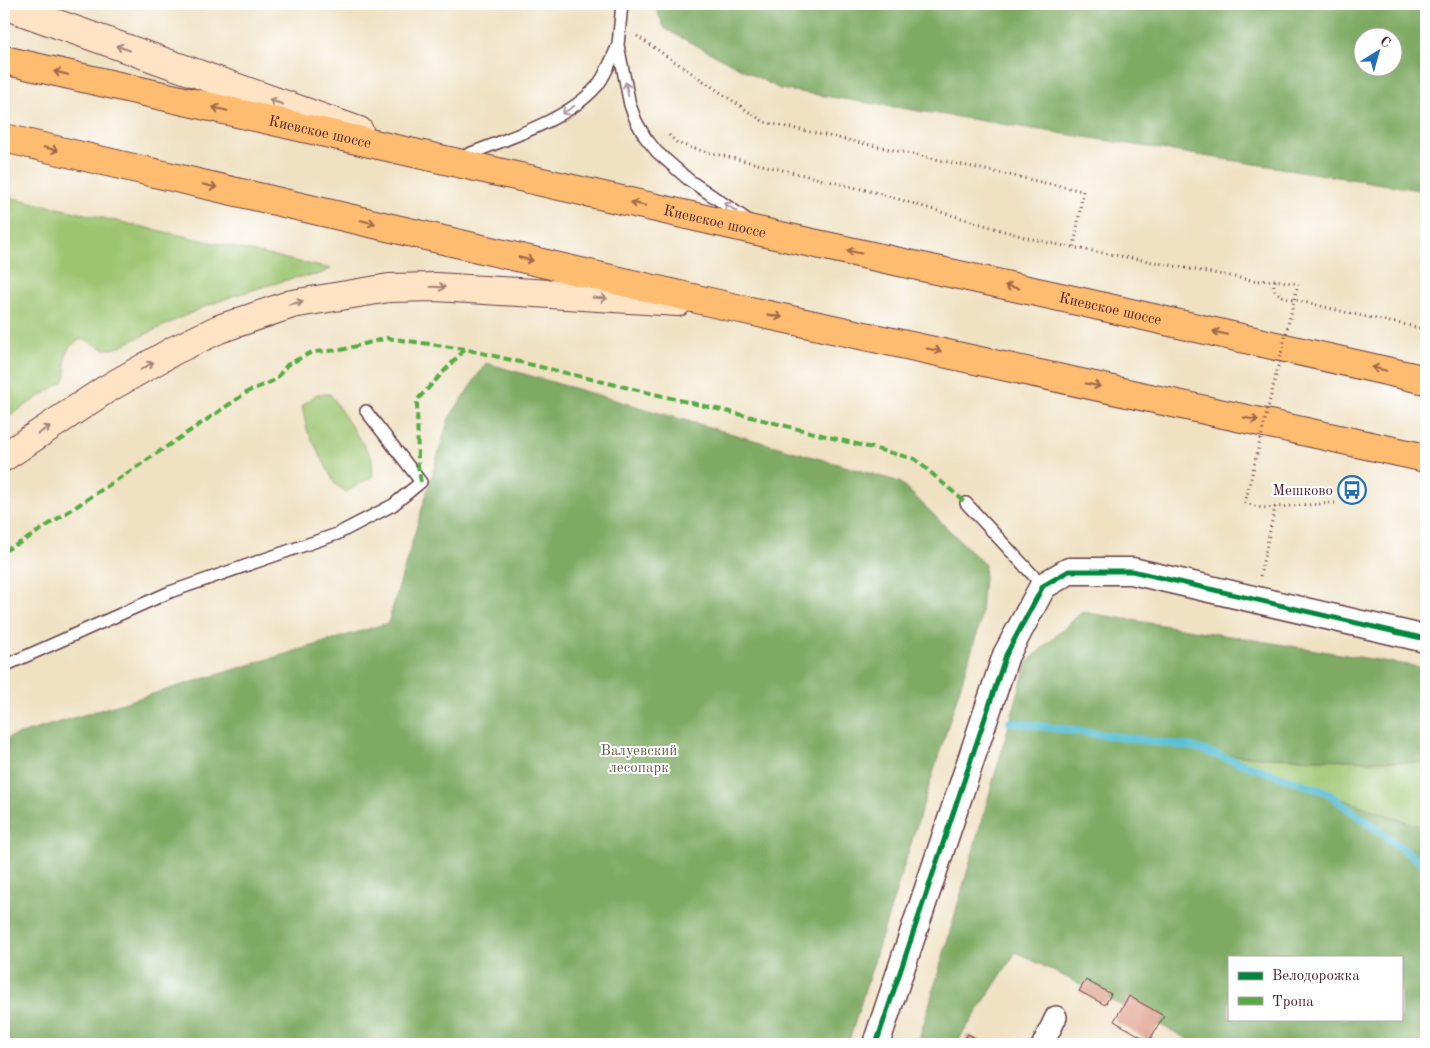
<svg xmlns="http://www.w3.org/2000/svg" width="1430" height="1048" viewBox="0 0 1430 1048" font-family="'Old Standard TT',serif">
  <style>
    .green { fill: #9dc571; stroke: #74724e }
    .forest { fill: #7eaa63; stroke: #646447; fill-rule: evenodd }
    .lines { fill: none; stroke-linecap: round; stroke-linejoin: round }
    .stream { stroke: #56bed3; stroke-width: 8 }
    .building { fill: #de9985 }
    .service-casing { stroke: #633c42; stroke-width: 14 }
    .minor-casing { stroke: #633c42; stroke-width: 24 }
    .tertiary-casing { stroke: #633c42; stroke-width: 29 }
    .secondary-casing { stroke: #633c42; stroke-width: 30 }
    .trunk-casing { stroke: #633c42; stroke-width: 30 }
    .path { stroke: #633c42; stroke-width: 3; stroke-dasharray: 1 4; stroke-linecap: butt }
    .service { stroke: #fff; stroke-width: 11 }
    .minor { stroke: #fff; stroke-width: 21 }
    .tertiary { stroke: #fff; stroke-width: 26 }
    .secondary { stroke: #fee4c5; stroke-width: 28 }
    .trunk { stroke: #fdbc6f; stroke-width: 28 }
    .path-bridge { stroke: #633c42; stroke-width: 3; stroke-dasharray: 1 4; stroke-linecap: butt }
    .quiet { stroke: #57aa44; stroke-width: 4; stroke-dasharray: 8 4; stroke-linecap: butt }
    .cycleway-casing { stroke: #fff; stroke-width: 8 }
    .cycleway { stroke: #00873e; stroke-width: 5 }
    .oneway { stroke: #a48278 }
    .oneway2 { stroke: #9b664a }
    .oneway3 { stroke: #ae9aa0 }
    .labels { text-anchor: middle; stroke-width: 4; stroke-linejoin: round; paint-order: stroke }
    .street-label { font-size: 15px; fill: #4a1f2b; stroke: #fff }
    .poi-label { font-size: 15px; fill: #4a1f2b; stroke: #fff; text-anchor: end }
    .park-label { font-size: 15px; fill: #675944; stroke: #fff }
  </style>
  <rect width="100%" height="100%" fill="#fff"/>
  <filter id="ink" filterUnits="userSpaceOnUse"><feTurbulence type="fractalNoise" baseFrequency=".02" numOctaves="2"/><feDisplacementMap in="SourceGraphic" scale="10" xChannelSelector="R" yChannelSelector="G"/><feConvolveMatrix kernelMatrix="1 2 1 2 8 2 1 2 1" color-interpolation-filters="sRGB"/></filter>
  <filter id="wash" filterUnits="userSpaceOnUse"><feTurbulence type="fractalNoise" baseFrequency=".0096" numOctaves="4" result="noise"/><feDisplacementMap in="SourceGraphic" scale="20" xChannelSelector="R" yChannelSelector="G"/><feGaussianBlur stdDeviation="1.12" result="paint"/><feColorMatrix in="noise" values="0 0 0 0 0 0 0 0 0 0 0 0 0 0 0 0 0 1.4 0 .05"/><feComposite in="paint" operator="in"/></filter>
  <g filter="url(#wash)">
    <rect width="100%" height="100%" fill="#efe1c2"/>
    <path class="green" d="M 4,196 L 331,269 L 317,275 L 293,278 L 236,295 L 204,307 L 114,349 C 111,349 109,349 106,349 C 94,347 85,333 73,344 C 69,347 66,352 66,357 C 64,366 68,370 64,381 L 4,419 Z
      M 317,394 L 330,394 L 372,458 L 373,476 L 346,492 L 335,484 L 307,430 L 302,406 Z
      M 1216,755 L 1426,763 L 1426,835 L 1424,828 Z"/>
    <path class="forest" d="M 654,4 L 1426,4 L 1426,191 L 780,89 L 665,29 ZM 1362,38 L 1392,38 L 1392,68 L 1362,68 Z
      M 486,363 L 900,482 L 985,565 L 980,624 L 848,1044 L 4,1044 L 4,739 L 388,623 L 449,418 Z
      M 1082,612 L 1426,668 L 1426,763 L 1218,755 L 1424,828 L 1426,835 L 1426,1044 L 1198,1044 L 1016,952 L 956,1044 L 918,1044 L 1027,662 ZM 1229,957 L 1401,957 L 1401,1019 L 1229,1019 Z"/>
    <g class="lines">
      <path class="stream" d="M 1010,722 L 1193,747 L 1326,792 L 1426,866"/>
    </g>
    <g id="blocks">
      <path class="building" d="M 1086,980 L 1111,994 L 1105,1005 L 1079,991 Z
        M 1129,996 L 1164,1016 L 1149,1041 L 1114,1021 Z
        M 968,1034 L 986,1044 L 962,1044 Z"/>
    </g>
  </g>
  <g filter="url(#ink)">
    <use href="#blocks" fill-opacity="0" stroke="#633c42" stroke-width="1"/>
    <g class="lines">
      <defs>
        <path id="service" d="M 622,4 L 618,45 L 630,105 L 636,121 L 645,137 L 657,152 L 689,180 L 748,220
          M 459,158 C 502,140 566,122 597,86 C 606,75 612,58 618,45
          M 966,503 L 1043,586
          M 4,666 L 170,592 L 337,534 L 393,505 L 421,482 L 366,411"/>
        <path id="minor" d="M 1043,1044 L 1056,1017"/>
        <path id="tertiary" d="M 876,1044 L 1006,655 L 1043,586 L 1069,571 L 1132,571 L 1426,639"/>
        <path id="secondary" d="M 4,5 L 359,131
          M 4,457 L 105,390 L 175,350 L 219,329 L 292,304 L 389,288 L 436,287 L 678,302"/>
        <g id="trunk">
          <path id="s1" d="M 4,60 L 771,234 L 1060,297 L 1426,380"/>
          <path d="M 4,138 L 727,306 L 1426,458"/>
        </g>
      </defs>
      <use href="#service" class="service-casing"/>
      <use href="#minor" class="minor-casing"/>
      <use href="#tertiary" class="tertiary-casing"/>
      <use href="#secondary" class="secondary-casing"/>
      <use href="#trunk" class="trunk-casing"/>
      <path class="path" d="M 637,36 L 764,122 L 1083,191 L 1074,247
        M 669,135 L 677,143 L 699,150 L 878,193 L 1024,237 L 1049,243 L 1256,281 L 1275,280 L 1298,284
        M 1275,280 C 1272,290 1275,292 1284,297 L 1353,314 L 1426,329
        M 1245,503 L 1262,508 L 1335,503
        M 1260,576 L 1275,507"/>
      <use href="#service" class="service"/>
      <use href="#minor" class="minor"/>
      <use href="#tertiary" class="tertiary"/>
      <use href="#secondary" class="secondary"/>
      <use href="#trunk" class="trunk"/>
      <path class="path-bridge" d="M 1245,503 L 1298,284"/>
      <path class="quiet" d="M 421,482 L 418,466 L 417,400 L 465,349 L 755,418 L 915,459 L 966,503
        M 4,551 L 25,540 L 141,464 L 249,391 L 275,380 L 287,365 L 312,352 L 341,350 L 387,338 L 465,349"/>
      <defs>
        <path id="cycleway" d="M 876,1044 L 1006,655 L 1043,586 L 1069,571 L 1132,571 L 1426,639"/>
      </defs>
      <use href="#cycleway" class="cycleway-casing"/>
      <use href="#cycleway" class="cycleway"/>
    </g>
    <defs><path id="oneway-shaft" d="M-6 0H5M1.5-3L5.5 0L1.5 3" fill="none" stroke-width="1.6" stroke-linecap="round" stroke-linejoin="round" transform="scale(1.25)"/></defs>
    <g class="oneway">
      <use href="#oneway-shaft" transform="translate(123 48) rotate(-161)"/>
      <use href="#oneway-shaft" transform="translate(276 102) rotate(-161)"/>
      <use href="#oneway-shaft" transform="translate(438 287) rotate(2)"/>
      <use href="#oneway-shaft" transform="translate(600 298) rotate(4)"/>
      <use href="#oneway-shaft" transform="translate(296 303) rotate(-12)"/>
      <use href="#oneway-shaft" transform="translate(147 366) rotate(-30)"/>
      <use href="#oneway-shaft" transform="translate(44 430) rotate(-34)"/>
    </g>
    <g class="oneway2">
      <use href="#oneway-shaft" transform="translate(61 73) rotate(-167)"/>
      <use href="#oneway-shaft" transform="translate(220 109) rotate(-167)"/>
      <use href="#oneway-shaft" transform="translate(51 149) rotate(13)"/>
      <use href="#oneway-shaft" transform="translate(210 186) rotate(13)"/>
      <use href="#oneway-shaft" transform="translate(638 204) rotate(-167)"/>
      <use href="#oneway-shaft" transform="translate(368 222) rotate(13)"/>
      <use href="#oneway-shaft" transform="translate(854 252) rotate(-168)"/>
      <use href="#oneway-shaft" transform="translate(526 259) rotate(13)"/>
      <use href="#oneway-shaft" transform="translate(1012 287) rotate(-168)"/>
      <use href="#oneway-shaft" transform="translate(775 316) rotate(12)"/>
      <use href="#oneway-shaft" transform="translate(1220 333) rotate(-167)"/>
      <use href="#oneway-shaft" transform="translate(934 350) rotate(12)"/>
      <use href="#oneway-shaft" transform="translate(1379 369) rotate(-167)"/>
      <use href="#oneway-shaft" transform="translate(1093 385) rotate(12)"/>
      <use href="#oneway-shaft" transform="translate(1251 419) rotate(12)"/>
    </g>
    <g class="oneway3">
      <use href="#oneway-shaft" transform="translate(627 89) rotate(-101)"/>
      <use href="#oneway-shaft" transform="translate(568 110) rotate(146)"/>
      <use href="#oneway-shaft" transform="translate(730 207) rotate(-147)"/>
    </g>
  </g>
  <defs>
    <symbol id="bus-ring" viewBox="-11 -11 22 22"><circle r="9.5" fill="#fff" stroke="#1f6fb2" stroke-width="1.5"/><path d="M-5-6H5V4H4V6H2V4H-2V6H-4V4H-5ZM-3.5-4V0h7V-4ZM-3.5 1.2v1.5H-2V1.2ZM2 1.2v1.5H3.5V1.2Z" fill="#1f6fb2"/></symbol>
  </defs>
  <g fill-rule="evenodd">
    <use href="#bus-ring" x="1336" y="474" width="32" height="32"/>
  </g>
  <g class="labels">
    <g class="street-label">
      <text dy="5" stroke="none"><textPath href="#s1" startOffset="324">Киевское шоссе</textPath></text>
      <text dy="5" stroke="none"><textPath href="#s1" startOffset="729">Киевское шоссе</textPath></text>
      <text dy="5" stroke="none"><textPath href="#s1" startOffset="1134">Киевское шоссе</textPath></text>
    </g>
    <g class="poi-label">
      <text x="1333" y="495">Мешково</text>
    </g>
    <g class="park-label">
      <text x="639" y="755">Валуевский<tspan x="639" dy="17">лесопарк</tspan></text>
    </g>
  </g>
  <rect width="1430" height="1048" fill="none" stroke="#fff" stroke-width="20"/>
  <rect x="1228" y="956" width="175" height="65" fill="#ffffff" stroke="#b7a5aa"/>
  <rect x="1238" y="972" width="25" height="8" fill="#00873e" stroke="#b7a5aa"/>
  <text x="1272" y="980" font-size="15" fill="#4a1f2b">Велодорожка</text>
  <rect x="1238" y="997" width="25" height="8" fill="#57aa44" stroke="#b7a5aa"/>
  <text x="1272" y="1006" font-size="15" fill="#4a1f2b">Тропа</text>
  <g transform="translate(1378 52) rotate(37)"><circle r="24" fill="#ffffff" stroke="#b7a5aa"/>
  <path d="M0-4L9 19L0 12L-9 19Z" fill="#1f6fb2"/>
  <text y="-8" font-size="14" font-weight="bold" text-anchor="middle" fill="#4a1f2b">С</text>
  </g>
</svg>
